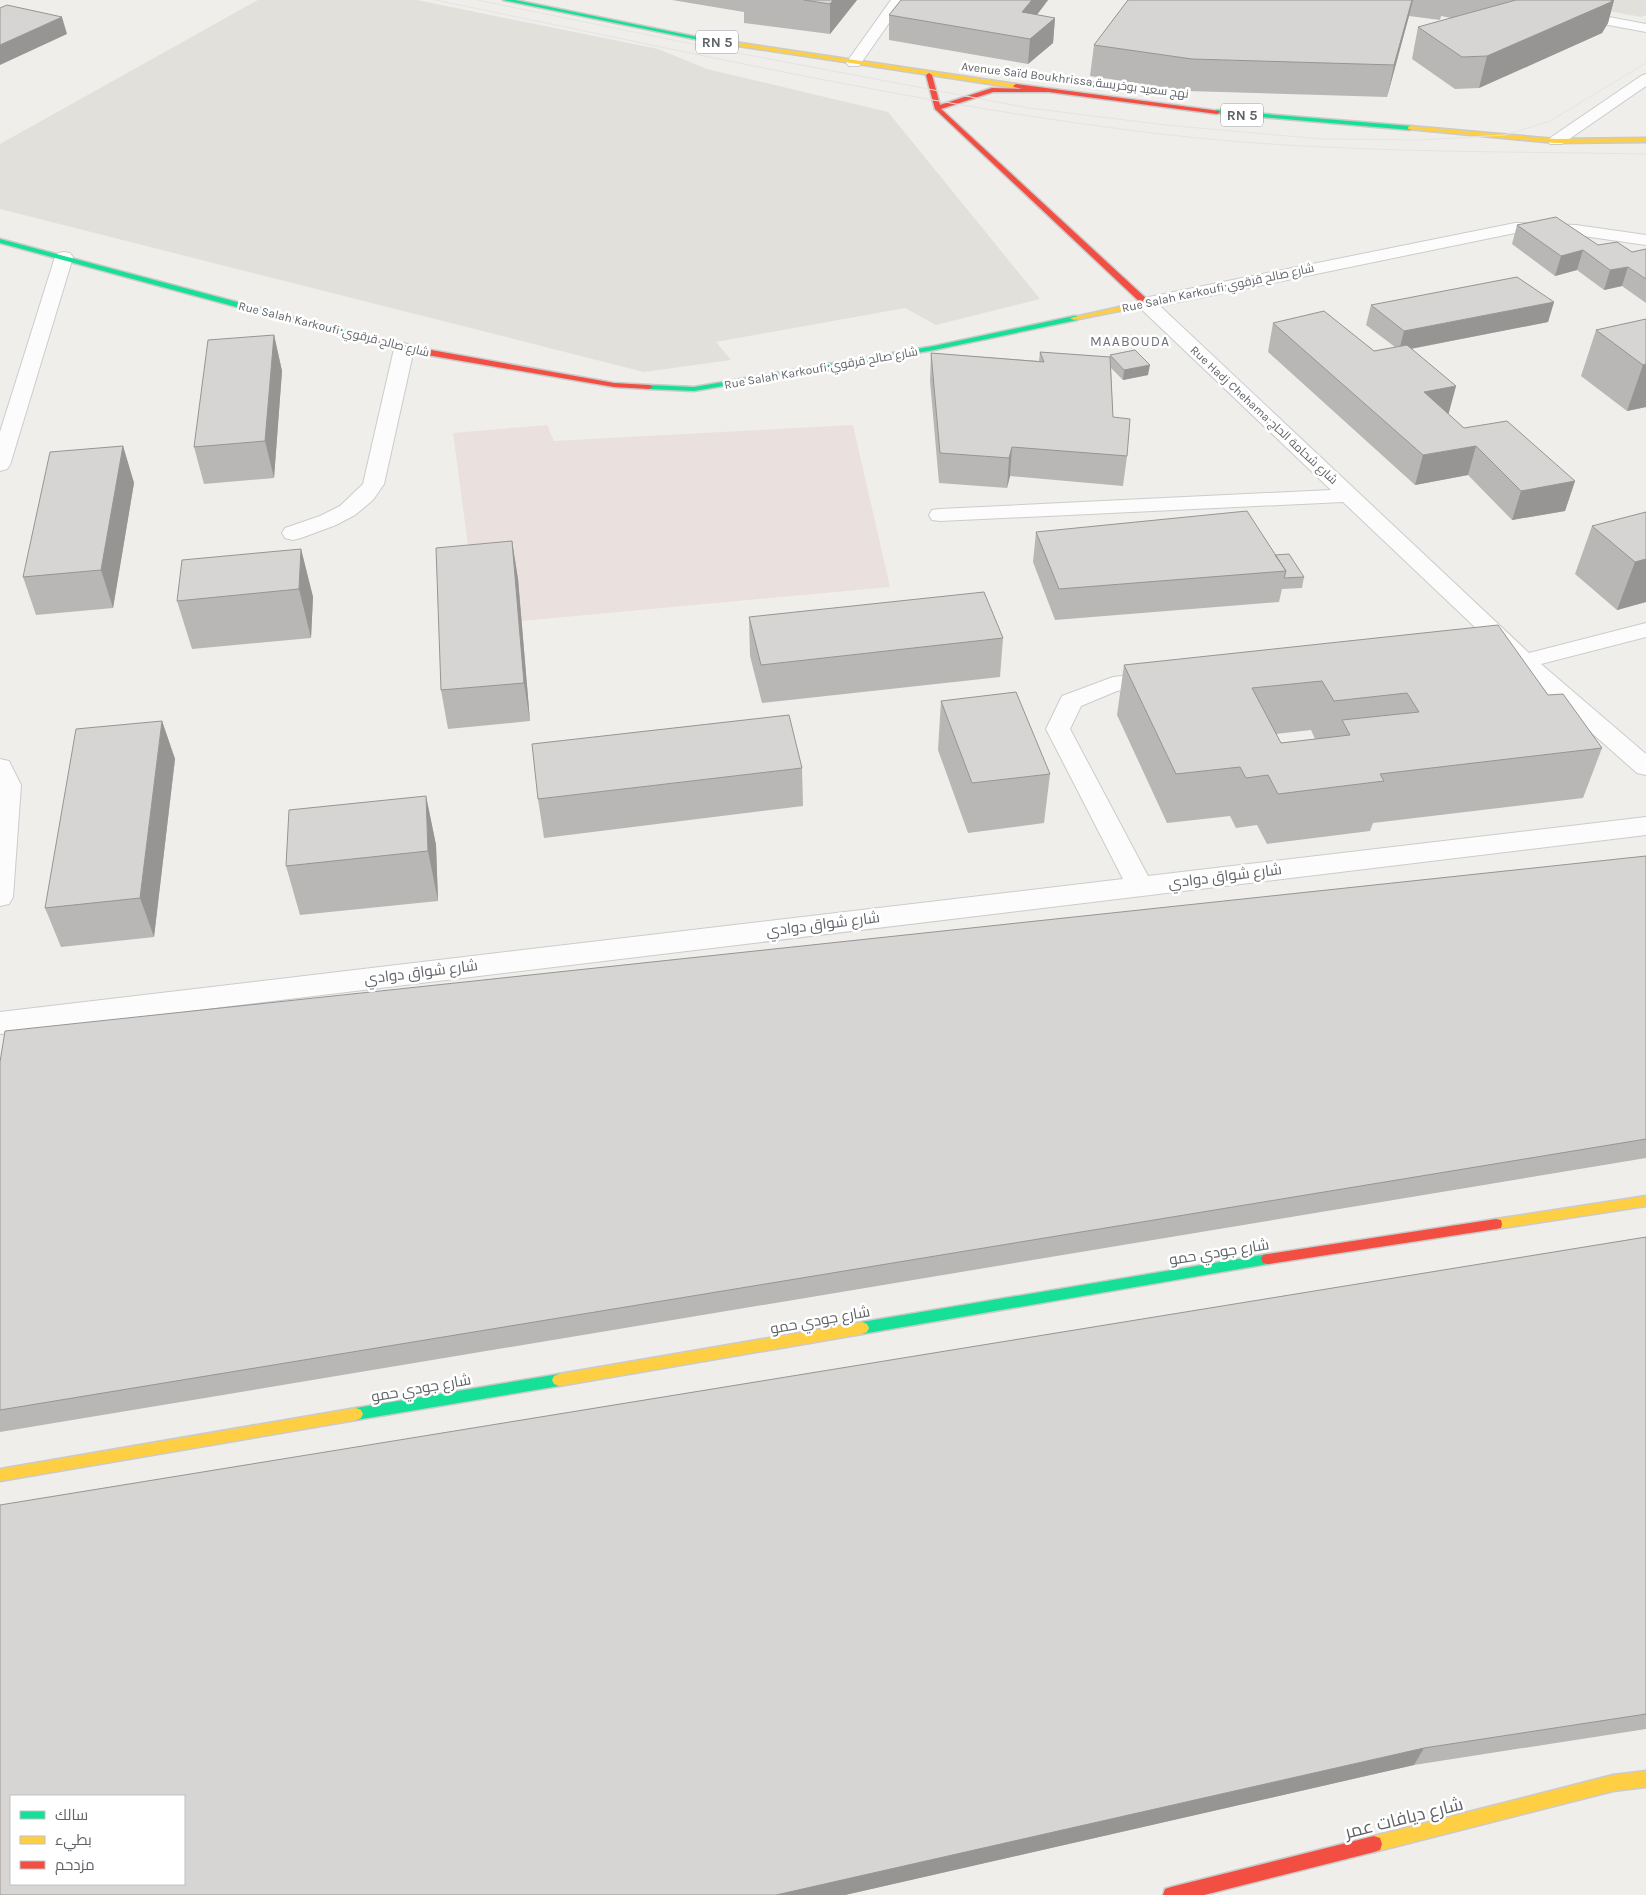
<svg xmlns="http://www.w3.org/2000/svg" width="1646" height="1895" viewBox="0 0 1646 1895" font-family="Karla,Cairo,sans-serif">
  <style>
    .education { fill: #e2e0da }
    .medical { fill: #eae0de }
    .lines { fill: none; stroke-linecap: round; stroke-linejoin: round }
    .lane-casing { stroke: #cbcccc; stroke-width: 2 }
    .street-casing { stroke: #cbcccc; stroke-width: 2 }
    .fast-casing { stroke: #cacacb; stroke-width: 3 }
    .slow-casing { stroke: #cacacb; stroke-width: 3 }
    .jam-casing { stroke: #cacacb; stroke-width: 3 }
    .lane { fill: #fdfcfc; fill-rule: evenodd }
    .street { fill: #fdfcfc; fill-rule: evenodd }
    .fast { fill: #16e098; fill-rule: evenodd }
    .slow { fill: #ffcf43; fill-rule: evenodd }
    .jam { fill: #f24e42; fill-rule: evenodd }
    .tram { stroke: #e4e4e4; stroke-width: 1 }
    .wall { fill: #b8b7b5; fill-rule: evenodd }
    .shaded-wall { fill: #969594 }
    .building { fill: #d6d5d3; stroke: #969594; fill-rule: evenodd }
    .labels { text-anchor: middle; stroke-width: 5; stroke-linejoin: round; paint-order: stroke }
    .far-street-label { font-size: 12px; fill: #5f6368; stroke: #fff }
    .shield { fill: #fff; stroke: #8f9295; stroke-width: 1 }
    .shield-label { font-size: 14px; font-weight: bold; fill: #5f6368 }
    .far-neighbourhood-label { font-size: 14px; letter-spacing: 1px; fill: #70757a; stroke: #fff }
    .street-label { font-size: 15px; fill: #5f6368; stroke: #fff }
    .near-street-label { font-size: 18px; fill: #5f6368; stroke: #fff }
  </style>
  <rect width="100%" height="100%" fill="#efeeea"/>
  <path class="education" d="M 258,0 L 417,0 L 658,49 L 707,69 L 888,112 L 1040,299 L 936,325 L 905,308 L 716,342 L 731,360 L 644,372 L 0,209 L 0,144 Z
    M 1549,0 L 1646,0 L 1646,15 L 1641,17 Z"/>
  <path class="medical" d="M 547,425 L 554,441 L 853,425 L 890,587 L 521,621 L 473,583 L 453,433 Z"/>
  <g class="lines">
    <defs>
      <path id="lane" d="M 404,343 L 411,345 L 414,349 L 384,484 L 373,500 L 355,515 L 336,525 L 301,538 L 293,540 L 285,538 L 282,533 L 285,528 L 320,516 L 340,506 L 363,484 L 394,349 L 397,345 Z"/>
      <path id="street" d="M 891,0 L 905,0 L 859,66 L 849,66 L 846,63 Z
        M 1489,0 L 1519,0 L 1646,24 L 1646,32 L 1496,4 Z
        M 1646,74 L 1646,86 L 1562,144 L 1550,144 L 1548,141 L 1550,138 L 1641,76 Z
        M 1515,223 L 1576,225 L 1646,235 L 1646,245 L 1576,235 L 1515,233 L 1160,306 L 1529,653 L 1646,623 L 1646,637 L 1541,664 L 1646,754 L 1646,775 L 1637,773 L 1516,666 L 1343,502 L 940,521 L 932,520 L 929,515 L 932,510 L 940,509 L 1331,490 L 1139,307 L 1137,303 L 1139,299 Z
        M 64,252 L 70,253 L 73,257 L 10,465 L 7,469 L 0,471 L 0,432 L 55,257 L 58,253 Z
        M 1158,672 L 1166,674 L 1170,679 L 1166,684 L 1117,691 L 1081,706 L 1070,729 L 1148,876 L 1646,817 L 1646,835 L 0,1034 L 0,1012 L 1123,879 L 1046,729 L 1062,696 L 1113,677 Z
        M 0,759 L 9,761 L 21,785 L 13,897 L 9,904 L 0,906 Z"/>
      <path id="fast" d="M 503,0 L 515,0 L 717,41 L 714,43 Z
        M 1217,110 L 1410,126 L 1413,128 L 1410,130 L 1215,113 L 1215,111 Z
        M 0,239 L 376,339 L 377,341 L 370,343 L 0,243 Z
        M 1074,316 L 1077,316 L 1077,320 L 934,350 L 694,391 L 649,389 L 645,387 L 649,385 L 694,387 L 934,346 Z
        M 1268,1254 L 1273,1255 L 1275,1259 L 1273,1263 L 1268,1264 L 862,1334 L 857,1332 L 855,1328 L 857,1324 L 862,1322 Z
        M 559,1374 L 564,1376 L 566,1380 L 564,1384 L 559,1386 L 356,1420 L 351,1418 L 349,1414 L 351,1410 L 356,1408 Z"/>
      <path id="slow" d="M 714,39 L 1016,84 L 1019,86 L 1016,88 L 712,42 L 711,41 Z
        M 1410,126 L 1556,139 L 1646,138 L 1646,142 L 1556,143 L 1408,129 L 1408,127 Z
        M 1146,301 L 1150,303 L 1149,305 L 1074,320 L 1070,318 Z
        M 1646,1196 L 1646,1206 L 1496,1229 L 1491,1228 L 1490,1224 L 1491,1220 L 1496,1219 Z
        M 862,1322 L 867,1324 L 869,1328 L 867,1332 L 862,1334 L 559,1386 L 554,1384 L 552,1380 L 554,1376 L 559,1374 Z
        M 356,1408 L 361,1410 L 363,1414 L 361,1418 L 356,1420 L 0,1481 L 0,1469 Z
        M 1646,1771 L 1646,1787 L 1613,1791 L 1374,1852 L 1368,1850 L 1366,1844 L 1368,1838 L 1374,1836 L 1613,1775 Z"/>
      <path id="jam" d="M 929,73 L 932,75 L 940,105 L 992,88 L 1022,89 L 1014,87 L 1013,86 L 1016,84 L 1219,111 L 1219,113 L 1217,114 L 1049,92 L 993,92 L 941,109 L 1149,301 L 1149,305 L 1143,305 L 935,109 L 926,75 Z
        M 370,339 L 614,383 L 649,385 L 653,387 L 649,389 L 614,387 L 404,351 L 370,343 Z
        M 1496,1219 L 1501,1220 L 1502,1224 L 1501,1228 L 1496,1229 L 1268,1264 L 1263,1263 L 1261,1259 L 1263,1255 L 1268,1254 Z
        M 1374,1836 L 1380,1838 L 1382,1844 L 1380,1850 L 1374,1852 L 1204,1895 L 1163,1895 L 1165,1889 L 1171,1887 Z"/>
    </defs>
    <use href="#lane" class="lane-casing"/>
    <use href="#street" class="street-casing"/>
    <use href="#fast" class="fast-casing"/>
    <use href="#slow" class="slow-casing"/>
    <use href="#jam" class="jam-casing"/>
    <use href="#lane" class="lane"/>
    <use href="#street" class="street"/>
    <use href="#fast" class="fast"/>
    <use href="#slow" class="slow"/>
    <use href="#jam" class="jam"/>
    <path class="tram" d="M 435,0 C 676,49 916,105 1161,134 C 1322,153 1484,151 1646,154
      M 477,0 L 727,51 L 1029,108 L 1166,125 L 1321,139 L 1419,140 L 1505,135 L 1550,121 L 1646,63"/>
  </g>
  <path class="wall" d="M 672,0 L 857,0 L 830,34 L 744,23 L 744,12 Z
    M 901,0 L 1048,0 L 1037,15 L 1055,18 L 1053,43 L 1028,64 L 889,40 L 889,15 Z
    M 1128,0 L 1614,0 L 1608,23 L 1602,33 L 1479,88 L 1455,89 L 1412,59 L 1418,27 L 1451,18 L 1441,16 L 1440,20 L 1409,16 L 1387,97 L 1188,91 L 1090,76 L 1094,45 Z
    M 1517,225 L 1598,245 L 1632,252 L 1646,249 L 1646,303 L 1622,286 L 1604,290 L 1577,270 L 1555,276 L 1512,244 Z
    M 1554,302 L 1548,322 L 1411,349 L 1456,386 L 1448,414 L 1464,428 L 1575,481 L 1565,511 L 1512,520 L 1468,475 L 1415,485 L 1268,352 L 1273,323 L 1374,351 L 1395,347 L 1366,325 L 1371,305 Z
    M 1646,319 L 1646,407 L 1627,411 L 1581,376 L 1596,330 Z
    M 274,335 L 282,371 L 274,478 L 204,484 L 194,447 Z
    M 1040,352 L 1110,357 L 1110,355 L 1148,375 L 1123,380 L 1111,368 L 1113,417 L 1127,456 L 1123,486 L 1010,476 L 1007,488 L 939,483 L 930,381 L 931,353 L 1039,361 Z
    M 123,446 L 134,483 L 113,608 L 36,615 L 23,577 Z
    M 1646,512 L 1646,602 L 1617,610 L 1575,574 L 1592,526 Z
    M 1036,532 L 1275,555 L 1304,577 L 1302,588 L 1282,589 L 1279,602 L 1055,620 L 1033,562 Z
    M 512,541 L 518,579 L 530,721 L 448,729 L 441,690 Z
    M 301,549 L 313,597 L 311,638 L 192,649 L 177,601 Z
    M 749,617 L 1003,638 L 1000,677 L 762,703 L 750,656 Z
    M 1124,665 L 1548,695 L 1602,748 L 1583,798 L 1373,823 L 1370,831 L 1267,844 L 1257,825 L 1236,828 L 1230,816 L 1167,823 L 1117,715 ZM 1311,730 L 1315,739 L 1281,743 L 1276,734 Z
    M 941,701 L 1050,774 L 1044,823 L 968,833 L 938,750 Z
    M 162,721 L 175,759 L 154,937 L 61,947 L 45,908 Z
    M 802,768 L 803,806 L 544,838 L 538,799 Z
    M 426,796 L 436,845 L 438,901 L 300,915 L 286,866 Z
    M 1646,856 L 1646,1158 L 0,1432 L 0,1062 Z
    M 1646,1237 L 1646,1729 L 1414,1765 L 845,1895 L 0,1895 Z"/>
  <path class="shaded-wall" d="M 833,0 L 857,0 L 830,34 L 830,4 Z
    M 1032,0 L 1048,0 L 1020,37 L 1022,12 Z
    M 1412,0 L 1413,0 L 1409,16 L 1387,97 L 1394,65 Z
    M 1612,0 L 1614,0 L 1608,23 L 1602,33 L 1479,88 L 1487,56 Z
    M 62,17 L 67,34 L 0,65 L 0,45 Z
    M 1055,18 L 1053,43 L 1028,64 L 1030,39 Z
    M 1583,250 L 1577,270 L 1555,276 L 1561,256 Z
    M 1628,267 L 1622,286 L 1604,290 L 1610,270 Z
    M 1554,302 L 1548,322 L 1399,351 L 1404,331 Z
    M 274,335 L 282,371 L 274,478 L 265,441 Z
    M 1646,364 L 1646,407 L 1627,411 L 1643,365 Z
    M 1150,365 L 1148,375 L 1123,380 L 1124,370 Z
    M 1456,386 L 1448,416 L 1424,392 Z
    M 123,446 L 134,483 L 113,608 L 101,570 Z
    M 1476,446 L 1468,475 L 1415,485 L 1423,455 Z
    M 1012,447 L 1010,476 L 1007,488 L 1009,458 Z
    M 1575,481 L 1565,511 L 1512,520 L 1521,491 Z
    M 512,541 L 518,579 L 530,721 L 524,683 Z
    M 301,549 L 313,597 L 311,638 L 299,589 Z
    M 1646,559 L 1646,602 L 1617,610 L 1635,562 Z
    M 162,721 L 175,759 L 154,937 L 140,898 Z
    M 426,796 L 436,845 L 438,901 L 428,851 Z
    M 1424,1748 L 1414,1765 L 845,1895 L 776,1895 Z"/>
  <path class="building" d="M 804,0 L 833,0 L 830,4 Z
    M 901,0 L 1032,0 L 1022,12 L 1055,18 L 1030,39 L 889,15 Z
    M 1128,0 L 1412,0 L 1394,65 L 1192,59 L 1094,45 Z
    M 1516,0 L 1612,0 L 1611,2 L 1487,56 L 1462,57 L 1418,27 Z
    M 7,5 L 62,17 L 0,45 L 0,8 Z
    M 1556,217 L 1598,245 L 1617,242 L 1632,252 L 1646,249 L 1646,279 L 1628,267 L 1610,270 L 1583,250 L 1561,256 L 1517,225 Z
    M 1517,277 L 1554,302 L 1404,331 L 1371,305 Z
    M 1324,311 L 1374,351 L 1407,345 L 1456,386 L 1424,392 L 1464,428 L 1507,421 L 1575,481 L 1521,491 L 1476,446 L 1423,455 L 1273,323 Z
    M 1646,319 L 1646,364 L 1643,365 L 1596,330 Z
    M 274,335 L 265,441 L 194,447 L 208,340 Z
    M 1135,350 L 1150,365 L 1124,370 L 1110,355 Z
    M 1040,352 L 1110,357 L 1113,417 L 1130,419 L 1127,456 L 1012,447 L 1009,458 L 940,453 L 931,353 L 1044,362 Z
    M 123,446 L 101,570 L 23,577 L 50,452 Z
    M 1247,511 L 1286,571 L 1059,589 L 1036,532 Z
    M 1646,512 L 1646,559 L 1635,562 L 1592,526 Z
    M 512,541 L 524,683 L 441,690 L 436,548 Z
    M 301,549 L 299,589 L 177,601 L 182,560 Z
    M 1289,554 L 1304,577 L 1284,578 L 1286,571 L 1275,555 Z
    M 984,592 L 1003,638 L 761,665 L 749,617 Z
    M 1498,625 L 1548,695 L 1563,694 L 1602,748 L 1380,774 L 1384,781 L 1278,794 L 1268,775 L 1246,778 L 1240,767 L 1176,774 L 1124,665 ZM 1322,681 L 1334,701 L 1407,693 L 1419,712 L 1342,720 L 1350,735 L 1281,743 L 1252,688 Z
    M 1016,692 L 1050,774 L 972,783 L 941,701 Z
    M 789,715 L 802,768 L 538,799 L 532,744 Z
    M 162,721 L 140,898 L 45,908 L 76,729 Z
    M 426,796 L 428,851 L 286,866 L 289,810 Z
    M 1646,856 L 1646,1139 L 0,1410 L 0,1062 L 5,1031 Z
    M 1646,1237 L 1646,1714 L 1424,1748 L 776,1895 L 0,1895 L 0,1505 ZM 11,1796 L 184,1796 L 184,1884 L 11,1884 Z"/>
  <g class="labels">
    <g class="far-street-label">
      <text transform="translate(1075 80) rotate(7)" y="4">Avenue Saïd Boukhrissa;نهج سعيد بوخريسة</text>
      <text transform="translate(1218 288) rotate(-12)" y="4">Rue Salah Karkoufi;شارع صالح قرقوي</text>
      <text transform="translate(334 329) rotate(14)" y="4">Rue Salah Karkoufi;شارع صالح قرقوي</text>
      <text transform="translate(821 368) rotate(-10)" y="4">Rue Salah Karkoufi;شارع صالح قرقوي</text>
      <text transform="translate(1264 415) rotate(43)" y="4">Rue Hadj Chehama;شارع شحامة الحاج</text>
    </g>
    <g class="shield">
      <rect x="696" y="30.5" width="42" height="23" rx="4"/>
      <rect x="1221" y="103.5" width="42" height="23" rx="4"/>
    </g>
    <g class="shield-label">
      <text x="717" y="47">RN 5</text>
      <text x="1242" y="120">RN 5</text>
    </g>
    <g class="far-neighbourhood-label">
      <text x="1130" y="346">MAABOUDA</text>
    </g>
    <g class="street-label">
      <text transform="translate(1225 876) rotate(-7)" y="5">شارع شواق دوادي</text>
      <text transform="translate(823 924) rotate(-7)" y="5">شارع شواق دوادي</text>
      <text transform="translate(421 972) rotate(-7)" y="5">شارع شواق دوادي</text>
      <text transform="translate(1219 1252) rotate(-9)" y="5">شارع جودي حمو</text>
      <text transform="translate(820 1320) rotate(-10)" y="5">شارع جودي حمو</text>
      <text transform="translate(421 1388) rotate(-10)" y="5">شارع جودي حمو</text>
    </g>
    <g class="near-street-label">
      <text transform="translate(1404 1818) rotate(-14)" y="6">شارع ديافات عمر</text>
    </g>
  </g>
  <rect x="10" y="1795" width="175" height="90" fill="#ffffff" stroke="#bfc1c3"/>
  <rect x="20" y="1811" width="25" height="8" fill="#16e098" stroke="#bfc1c3"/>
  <text x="55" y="1820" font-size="15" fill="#5f6368">سالك</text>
  <rect x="20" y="1836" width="25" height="8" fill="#ffcf43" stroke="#bfc1c3"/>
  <text x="55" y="1845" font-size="15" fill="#5f6368">بطيء</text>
  <rect x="20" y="1861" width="25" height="8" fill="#f24e42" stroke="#bfc1c3"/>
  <text x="55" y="1870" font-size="15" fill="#5f6368">مزدحم</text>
</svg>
